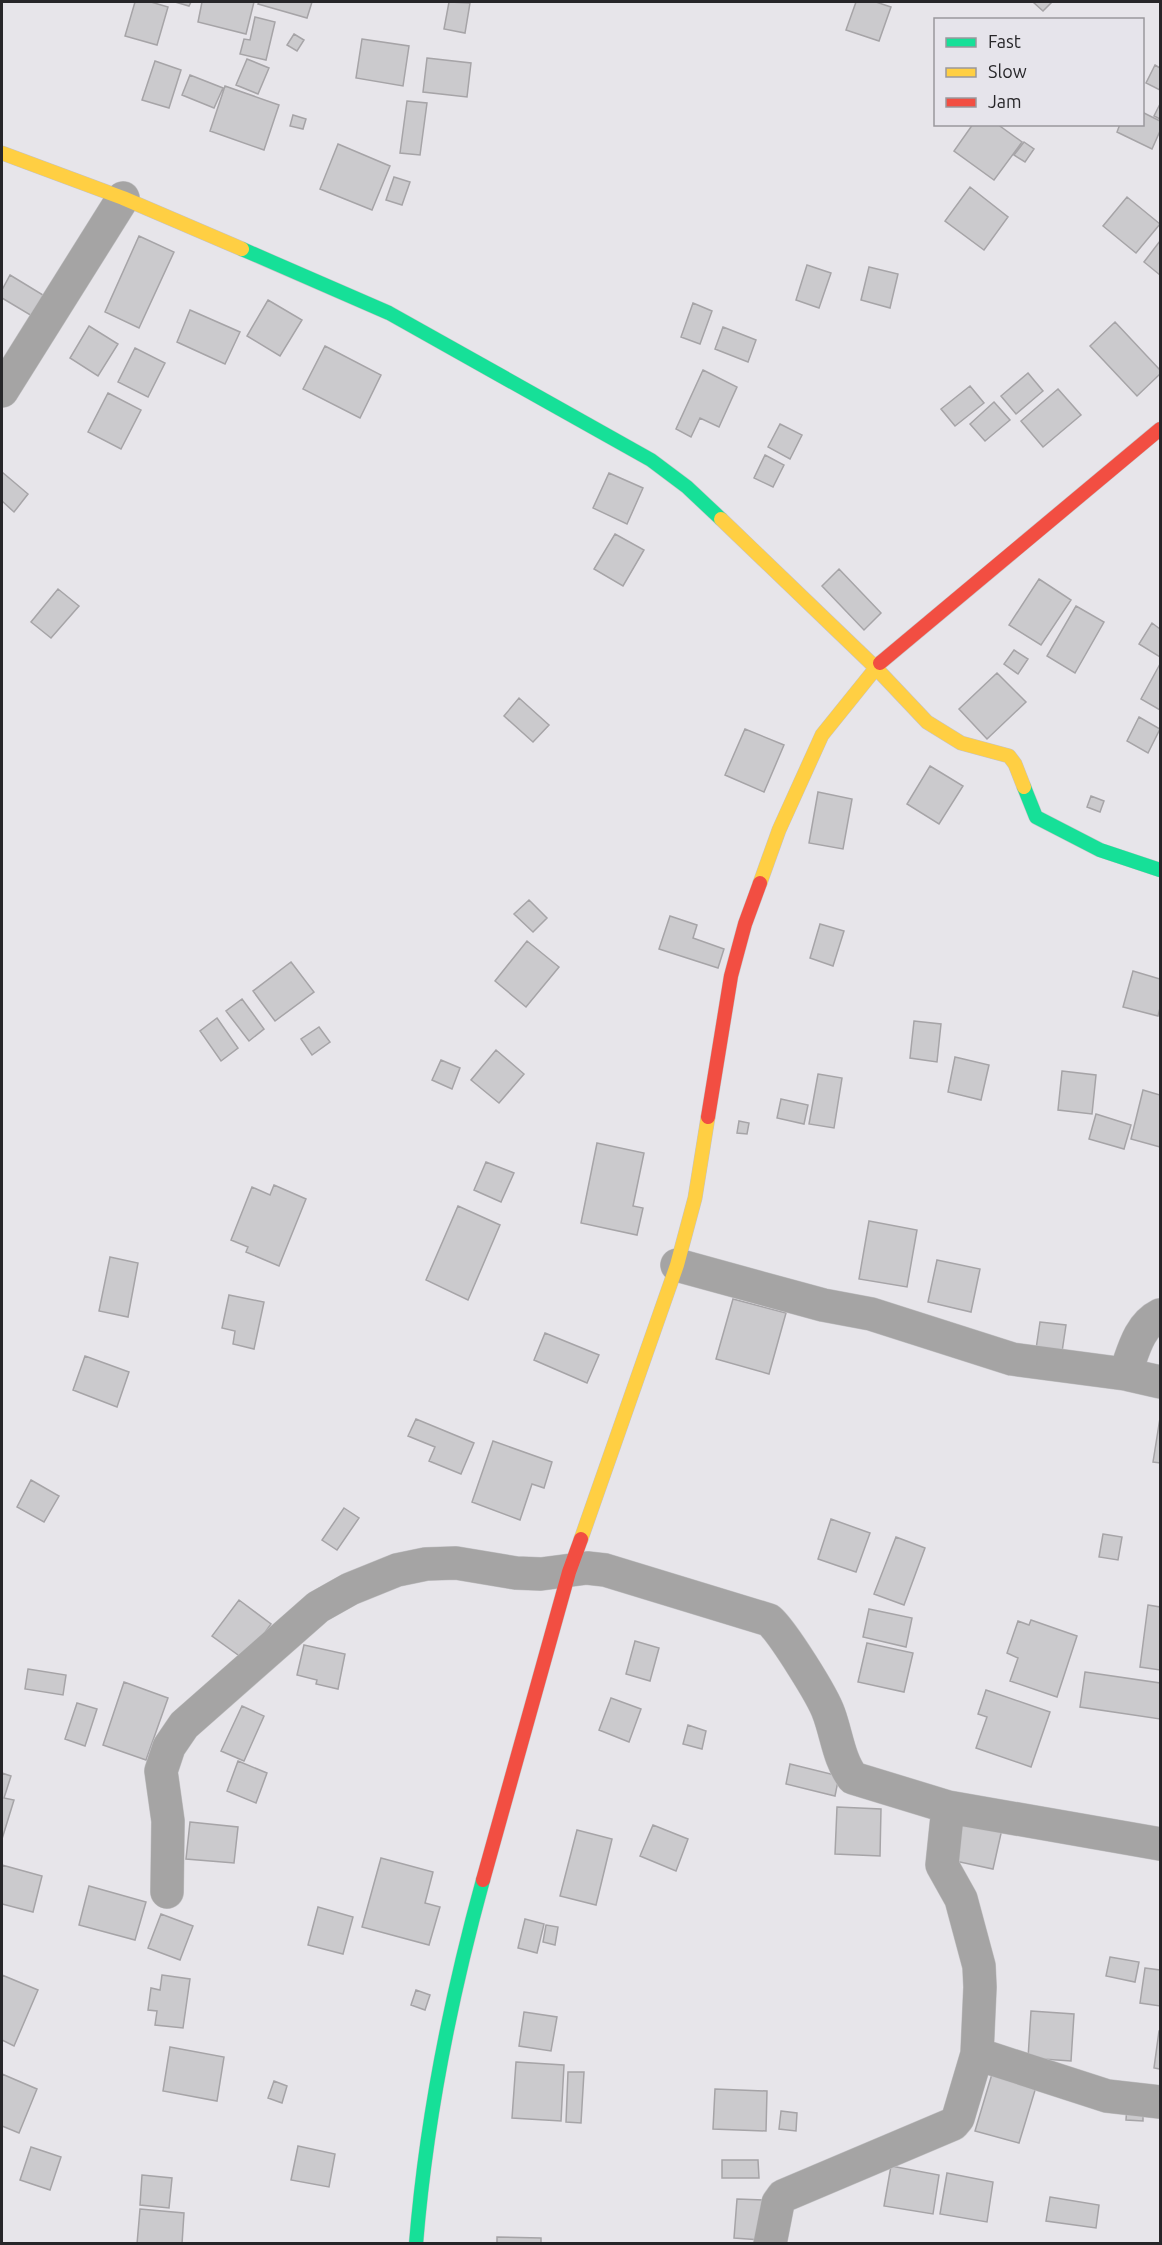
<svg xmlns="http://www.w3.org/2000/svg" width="1162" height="2245" viewBox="0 0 1162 2245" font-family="Ubuntu,sans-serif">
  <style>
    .building { fill: #cbcacd; stroke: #a6a4a7; stroke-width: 1.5 }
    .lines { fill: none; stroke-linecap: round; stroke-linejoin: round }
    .street-casing { stroke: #c4c3c6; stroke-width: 34 }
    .fast-casing { stroke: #c4c3c6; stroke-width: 15 }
    .slow-casing { stroke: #c4c3c6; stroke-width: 15 }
    .jam-casing { stroke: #c4c3c6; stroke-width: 15 }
    .street { stroke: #a5a4a4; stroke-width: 33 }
    .fast { stroke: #16e098; stroke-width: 14 }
    .slow { stroke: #ffcf43; stroke-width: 14 }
    .jam { stroke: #f24e42; stroke-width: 14 }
  </style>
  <rect width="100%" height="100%" fill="#e7e5ea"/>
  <path class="building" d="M 135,2 L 151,2 L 168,7 L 157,45 L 125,36 Z
    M 175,2 L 191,2 L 189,6 Z
    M 202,2 L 254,2 L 246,34 L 198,22 Z
    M 259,2 L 312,2 L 307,18 L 258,4 Z
    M 449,2 L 470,3 L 465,33 L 444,29 Z
    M 856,2 L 876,2 L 891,7 L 879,41 L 846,30 Z
    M 1033,2 L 1052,2 L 1043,11 Z
    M 255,17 L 275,22 L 266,60 L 240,54 L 244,39 L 250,40 Z
    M 294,34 L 304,40 L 297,51 L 287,45 Z
    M 362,39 L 409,46 L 403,86 L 356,78 Z
    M 427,58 L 471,63 L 467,97 L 423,92 Z
    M 247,59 L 269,68 L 258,94 L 236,85 Z
    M 155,61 L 181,70 L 169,108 L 142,100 Z
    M 1155,65 L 1160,68 L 1160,90 L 1146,83 Z
    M 190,75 L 223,88 L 214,108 L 182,95 Z
    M 225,86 L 279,105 L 264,150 L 210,131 Z
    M 407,101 L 427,103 L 420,155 L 400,153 Z
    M 1160,104 L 1160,119 L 1154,116 Z
    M 1142,112 L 1160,121 L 1160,131 L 1152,149 L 1117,132 L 1120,124 L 1142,124 Z
    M 293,115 L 306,119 L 303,129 L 290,126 Z
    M 973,124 L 997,124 L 1022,142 L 994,180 L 954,151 Z
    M 1024,142 L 1034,149 L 1025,162 L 1014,155 Z
    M 338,144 L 390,166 L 372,210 L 320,189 Z
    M 394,177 L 410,182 L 402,205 L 386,200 Z
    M 970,187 L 1008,217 L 984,250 L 945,221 Z
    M 1127,197 L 1160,224 L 1136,253 L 1103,226 Z
    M 139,236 L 174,252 L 139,328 L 105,312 Z
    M 1160,241 L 1160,275 L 1144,262 Z
    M 807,265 L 831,273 L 819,308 L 796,300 Z
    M 869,267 L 898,274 L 890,308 L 861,300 Z
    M 10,275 L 43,295 L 32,316 L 2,298 L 2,290 Z
    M 268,300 L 302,320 L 280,356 L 247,336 Z
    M 693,303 L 712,311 L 700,344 L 681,337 Z
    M 190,310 L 240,332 L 225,364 L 177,342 Z
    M 1115,322 L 1160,370 L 1160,374 L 1137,396 L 1090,346 Z
    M 89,326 L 118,344 L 98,376 L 70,358 Z
    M 723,327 L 756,340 L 748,362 L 715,349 Z
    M 325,346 L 381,375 L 360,418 L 303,389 Z
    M 135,348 L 165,363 L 148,397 L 118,382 Z
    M 703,370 L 737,387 L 719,427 L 700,418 L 691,437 L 676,429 Z
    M 1028,373 L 1043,391 L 1016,414 L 1001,396 Z
    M 970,386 L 984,403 L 955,426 L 941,409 Z
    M 1058,389 L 1081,415 L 1043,447 L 1021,421 Z
    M 108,393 L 141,410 L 121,449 L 88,432 Z
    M 994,402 L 1010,420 L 985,441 L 970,424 Z
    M 780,424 L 802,435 L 790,459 L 768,447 Z
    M 765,455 L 784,465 L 773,487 L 754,478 Z
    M 2,472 L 28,494 L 14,512 L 2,501 Z
    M 609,473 L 643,488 L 627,524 L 593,508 Z
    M 615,534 L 644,550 L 623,586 L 594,569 Z
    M 839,569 L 881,613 L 864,630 L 822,586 Z
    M 1039,579 L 1071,600 L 1041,645 L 1009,625 Z
    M 58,589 L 79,606 L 51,638 L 31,622 Z
    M 1076,606 L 1104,622 L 1075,673 L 1047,656 Z
    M 1152,623 L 1160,629 L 1160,657 L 1139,644 Z
    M 1014,650 L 1028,659 L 1018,674 L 1004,664 Z
    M 1160,664 L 1160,710 L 1141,699 Z
    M 997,673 L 1026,702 L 987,739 L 959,709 Z
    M 519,698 L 549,725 L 533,742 L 504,716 Z
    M 1139,717 L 1160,729 L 1148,753 L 1127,741 Z
    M 745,729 L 784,745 L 764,792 L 725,775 Z
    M 930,766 L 963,786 L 939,824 L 907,804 Z
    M 818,792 L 852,799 L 843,849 L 809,843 Z
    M 1091,796 L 1104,801 L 1100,812 L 1087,807 Z
    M 529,900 L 547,918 L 533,932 L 514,914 Z
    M 670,916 L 697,925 L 693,938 L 724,949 L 718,968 L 659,949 Z
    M 820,924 L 844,931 L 833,966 L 810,958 Z
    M 527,941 L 559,967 L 526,1007 L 495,981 Z
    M 291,962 L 314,992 L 275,1021 L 253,991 Z
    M 1133,971 L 1160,979 L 1160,1008 L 1158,1016 L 1123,1007 Z
    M 242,999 L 264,1029 L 249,1041 L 226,1011 Z
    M 217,1018 L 238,1048 L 221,1061 L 200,1031 Z
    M 914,1021 L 941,1024 L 937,1062 L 910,1058 Z
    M 319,1027 L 330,1042 L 312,1055 L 301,1039 Z
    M 496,1050 L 524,1074 L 499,1103 L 471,1080 Z
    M 955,1057 L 989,1065 L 981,1100 L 948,1092 Z
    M 441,1060 L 460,1068 L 452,1089 L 432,1080 Z
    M 1062,1071 L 1096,1075 L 1092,1114 L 1058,1110 Z
    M 818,1074 L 842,1078 L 834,1128 L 809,1124 Z
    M 1143,1090 L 1160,1095 L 1160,1147 L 1131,1139 Z
    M 781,1099 L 808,1105 L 804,1124 L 777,1118 Z
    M 1096,1114 L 1131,1125 L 1124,1149 L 1089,1139 Z
    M 739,1121 L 749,1123 L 747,1134 L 737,1133 Z
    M 597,1143 L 644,1153 L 633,1206 L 643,1208 L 637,1235 L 581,1223 Z
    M 486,1162 L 514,1173 L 501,1202 L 474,1190 Z
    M 274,1185 L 306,1199 L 279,1266 L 246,1252 L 248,1247 L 231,1240 L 252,1187 L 270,1195 Z
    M 458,1206 L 500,1225 L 468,1300 L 426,1280 Z
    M 869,1221 L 917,1230 L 907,1287 L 859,1279 Z
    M 110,1257 L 138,1263 L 128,1317 L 99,1311 Z
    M 937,1260 L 980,1269 L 971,1312 L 928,1302 Z
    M 229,1295 L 264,1302 L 254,1349 L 233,1344 L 235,1331 L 222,1328 Z
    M 733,1299 L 786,1313 L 769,1374 L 716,1359 Z
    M 1040,1322 L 1066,1325 L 1062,1352 L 1036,1349 Z
    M 545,1333 L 599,1355 L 587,1383 L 534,1360 Z
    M 85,1356 L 129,1372 L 117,1407 L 73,1390 Z
    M 1160,1418 L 1160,1463 L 1153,1462 Z
    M 416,1419 L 474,1443 L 461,1474 L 429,1461 L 435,1447 L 408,1436 Z
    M 493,1441 L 552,1462 L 544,1488 L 532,1484 L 520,1520 L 472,1502 Z
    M 31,1480 L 59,1496 L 44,1522 L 17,1507 Z
    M 344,1508 L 359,1518 L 337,1550 L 322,1540 Z
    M 831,1519 L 870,1533 L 856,1572 L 818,1559 Z
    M 1103,1534 L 1122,1537 L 1118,1560 L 1099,1557 Z
    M 896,1537 L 925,1548 L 904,1605 L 874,1594 Z
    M 239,1600 L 271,1624 L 245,1660 L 212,1636 Z
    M 1148,1605 L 1160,1607 L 1160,1670 L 1140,1667 Z
    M 869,1609 L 912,1618 L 906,1647 L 863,1637 Z
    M 1031,1620 L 1077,1636 L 1057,1697 L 1010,1681 L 1018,1658 L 1007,1653 L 1018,1621 L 1029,1625 Z
    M 635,1641 L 659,1648 L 650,1681 L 626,1674 Z
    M 867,1643 L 913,1653 L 904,1692 L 858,1682 Z
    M 304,1645 L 345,1654 L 338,1689 L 316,1684 L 317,1680 L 297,1675 Z
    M 28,1669 L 66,1675 L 63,1695 L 25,1689 Z
    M 1085,1672 L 1160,1683 L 1160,1719 L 1080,1707 Z
    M 124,1682 L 168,1698 L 146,1760 L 103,1745 Z
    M 986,1690 L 1050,1712 L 1031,1767 L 976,1748 L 987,1717 L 978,1714 Z
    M 611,1698 L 641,1709 L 629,1742 L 599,1730 Z
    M 77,1703 L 97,1709 L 85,1746 L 65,1739 Z
    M 242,1706 L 264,1716 L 244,1761 L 221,1751 Z
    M 688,1725 L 706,1731 L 702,1749 L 683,1744 Z
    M 238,1761 L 267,1773 L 256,1803 L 227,1791 Z
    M 790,1764 L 839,1776 L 835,1796 L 786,1784 Z
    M 2,1773 L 11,1776 L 4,1798 L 14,1800 L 2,1839 Z
    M 837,1807 L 881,1809 L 880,1856 L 835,1854 Z
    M 963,1821 L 1002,1829 L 993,1869 L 955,1861 Z
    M 190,1822 L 238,1827 L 234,1863 L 186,1859 Z
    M 653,1825 L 688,1839 L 676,1871 L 640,1856 Z
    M 577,1830 L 612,1839 L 596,1905 L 560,1896 Z
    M 381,1858 L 433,1872 L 425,1903 L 440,1907 L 429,1945 L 362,1927 Z
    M 2,1865 L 42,1876 L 33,1912 L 2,1904 Z
    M 89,1886 L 146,1902 L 135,1940 L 79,1925 Z
    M 318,1907 L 353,1917 L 343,1954 L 308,1945 Z
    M 161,1914 L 193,1926 L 180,1960 L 148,1948 Z
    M 525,1919 L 544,1924 L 537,1953 L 518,1948 Z
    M 546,1925 L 558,1927 L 555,1945 L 543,1942 Z
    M 1110,1957 L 1139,1962 L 1135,1982 L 1106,1976 Z
    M 1145,1968 L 1160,1970 L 1160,2006 L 1140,2003 Z
    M 2,1975 L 38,1990 L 14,2046 L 2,2040 Z
    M 162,1975 L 190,1979 L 183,2028 L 155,2025 L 157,2011 L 148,2010 L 151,1988 L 160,1990 Z
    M 416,1990 L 430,1995 L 425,2010 L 411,2005 Z
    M 1031,2011 L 1074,2014 L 1071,2061 L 1028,2058 Z
    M 524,2012 L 557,2017 L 551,2051 L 519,2046 Z
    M 1159,2031 L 1160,2031 L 1160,2069 L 1154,2068 Z
    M 170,2047 L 224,2057 L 217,2101 L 163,2091 Z
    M 516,2062 L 564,2065 L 561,2121 L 512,2118 Z
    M 568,2072 L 584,2072 L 581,2123 L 566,2122 Z
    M 2,2074 L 37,2089 L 19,2133 L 2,2126 Z
    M 992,2074 L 1036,2087 L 1019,2143 L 975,2131 Z
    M 274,2081 L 287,2086 L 282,2103 L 268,2098 Z
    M 715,2089 L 767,2091 L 766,2131 L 713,2129 Z
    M 1127,2105 L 1143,2106 L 1143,2121 L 1126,2120 Z
    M 781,2111 L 797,2113 L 796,2131 L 779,2129 Z
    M 298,2146 L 335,2154 L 329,2187 L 291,2180 Z
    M 31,2147 L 61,2157 L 50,2190 L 20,2180 Z
    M 722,2160 L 758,2160 L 759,2178 L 722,2178 Z
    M 891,2166 L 939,2175 L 933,2214 L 884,2206 Z
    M 947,2173 L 993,2182 L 987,2222 L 940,2214 Z
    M 142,2175 L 172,2178 L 169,2208 L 140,2205 Z
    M 1050,2197 L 1099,2205 L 1096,2228 L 1046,2221 Z
    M 737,2199 L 764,2200 L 761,2240 L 734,2238 Z
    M 140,2209 L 184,2213 L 182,2244 L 137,2244 Z
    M 497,2237 L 541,2238 L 541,2244 L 497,2244 Z"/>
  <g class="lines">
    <defs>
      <path id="street" d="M 2,391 L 123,198
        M 677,1265 L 823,1305 L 871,1314 L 1012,1359 L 1125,1374 L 1160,1382
        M 1125,1374 C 1133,1353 1138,1326 1160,1315
        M 948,1807 L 942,1865 L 961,1899 L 979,1966 L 980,1987 L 977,2054
        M 167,1892 L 168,1821 L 161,1771 L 169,1747 L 184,1725 L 318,1607 L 350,1589 L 397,1570 L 426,1564 L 456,1563 L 516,1573 L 541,1574 L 587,1568 L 605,1570 L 769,1620 C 782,1631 823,1696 829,1714 C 837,1736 839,1760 853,1778 L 948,1807 L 1160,1844
        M 770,2244 L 778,2203 L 783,2196 L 953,2124 L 958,2118 L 977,2054 L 1107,2096 L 1160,2102"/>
      <path id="fast" d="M 242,249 L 389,313 L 651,460 L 687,487 L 721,519
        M 1024,787 L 1036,817 L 1100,850 L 1160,870
        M 416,2244 C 426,2121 450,2000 483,1880"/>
      <path id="slow" d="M 2,153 L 123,198 L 242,249
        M 721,519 L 875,667 L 927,722 L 961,743 L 1009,756 L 1015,764 L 1024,787
        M 760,883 L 779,830 L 822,735 L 880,663
        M 581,1539 L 677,1265 L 695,1198 L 708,1117"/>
      <path id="jam" d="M 880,663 L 1160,429
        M 708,1117 L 731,976 L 745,924 L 760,883
        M 483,1880 L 569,1572 L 581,1539"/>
    </defs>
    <use href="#street" class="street-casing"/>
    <use href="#fast" class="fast-casing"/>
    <use href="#slow" class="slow-casing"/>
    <use href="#jam" class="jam-casing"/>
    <use href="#street" class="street"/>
    <use href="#fast" class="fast"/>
    <use href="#slow" class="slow"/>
    <use href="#jam" class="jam"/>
  </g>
  <rect width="1162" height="2245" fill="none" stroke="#272629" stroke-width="6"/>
  <rect x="934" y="18" width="210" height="108" fill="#e6e4eb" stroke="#9a989d" stroke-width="1.5"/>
  <rect x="946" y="38" width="30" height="9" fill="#16e098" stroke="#9a989d" stroke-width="1.5"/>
  <text x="988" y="48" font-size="18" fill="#272629">Fast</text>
  <rect x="946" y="68" width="30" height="9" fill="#ffcf43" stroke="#9a989d" stroke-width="1.5"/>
  <text x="988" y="78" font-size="18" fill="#272629">Slow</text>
  <rect x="946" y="98" width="30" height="9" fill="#f24e42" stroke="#9a989d" stroke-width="1.5"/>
  <text x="988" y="108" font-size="18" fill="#272629">Jam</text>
</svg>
